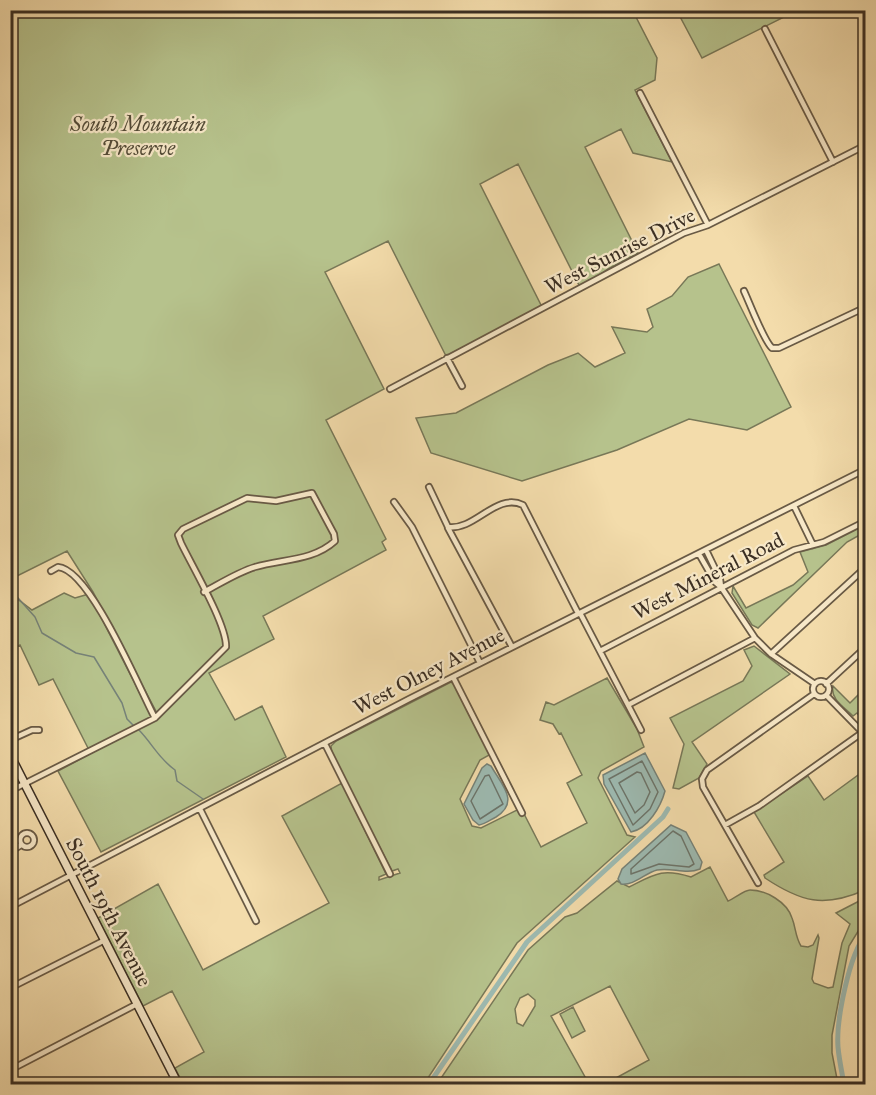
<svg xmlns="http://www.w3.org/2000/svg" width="876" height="1095" viewBox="0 0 876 1095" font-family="'IM FELL Great Primer',serif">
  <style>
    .green { fill: #b6c28c; stroke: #787858; stroke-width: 1.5; fill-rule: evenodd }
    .water { fill: #9dbab1; stroke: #768278; stroke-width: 1.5 }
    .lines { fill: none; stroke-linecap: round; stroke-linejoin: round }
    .shore { stroke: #6c746a; stroke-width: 1.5 }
    .stream { stroke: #768278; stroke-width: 1.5 }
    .canal { stroke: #9dbab1; stroke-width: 5 }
    .street-casing { stroke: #695a45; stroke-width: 8 }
    .secondary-casing { stroke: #3b2f23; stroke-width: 10 }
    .street { stroke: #f7e8c8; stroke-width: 4.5 }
    .secondary { stroke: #f7e8c8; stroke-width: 7 }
    .labels { text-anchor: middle; stroke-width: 4.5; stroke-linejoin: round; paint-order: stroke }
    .park-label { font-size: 21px; font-style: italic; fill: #544c38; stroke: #f7e8c8 }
    .street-label { font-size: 21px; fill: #3b2f23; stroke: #f7e8c8 }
  </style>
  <rect width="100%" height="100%" fill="#f3dcab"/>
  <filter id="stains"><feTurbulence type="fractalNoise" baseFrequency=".00333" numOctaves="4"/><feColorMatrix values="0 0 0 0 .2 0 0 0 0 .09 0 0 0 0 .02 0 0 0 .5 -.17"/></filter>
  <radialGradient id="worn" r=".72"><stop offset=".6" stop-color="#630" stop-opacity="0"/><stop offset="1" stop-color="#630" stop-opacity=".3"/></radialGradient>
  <path class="green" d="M 602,10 L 603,13 L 648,11 L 636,17 L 657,58 L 655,80 L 635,90 L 672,162 L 633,153 L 621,129 L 585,147 L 638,253 L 608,269 L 581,289 L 518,164 L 480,184 L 542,307 L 446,356 L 388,241 L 325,272 L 384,389 L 326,420 L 386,539 L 382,542 L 386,550 L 263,616 L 274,639 L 209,673 L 235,720 L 262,706 L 286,757 L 101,852 L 58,771 L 159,717 L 93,592 L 67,551 L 11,579 L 11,11 Z
    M 677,11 L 796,11 L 702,58 Z
    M 719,264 L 791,407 L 747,430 L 689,419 L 617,450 L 522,481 L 431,453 L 416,418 L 456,413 L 548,365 L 578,353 L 595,367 L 625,353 L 612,327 L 647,332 L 653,327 L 647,309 L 672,296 L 688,277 Z
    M 865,525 L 865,532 L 847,542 L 758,628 L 752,625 L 732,593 L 733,586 L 746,608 L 793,585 L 808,572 L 800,552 L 826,545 Z
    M 64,593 L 75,598 L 89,594 L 152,717 L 89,750 L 53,679 L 39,685 L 20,645 L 11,649 L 11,594 L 32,610 Z
    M 754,646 L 790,674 L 692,742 L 707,764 L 699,778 L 679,789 L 673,788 L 684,744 L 670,718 L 743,681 L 752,666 L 744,650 Z
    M 607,678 L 637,729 L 644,747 L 601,771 L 598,778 L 627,835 L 635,837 L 517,943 L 424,1084 L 183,1084 L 175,1068 L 204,1052 L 172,991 L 143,1006 L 98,918 L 158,884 L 203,970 L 329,903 L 282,816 L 342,783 L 386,874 L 379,877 L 379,880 L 400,873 L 398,869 L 392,871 L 332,754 L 331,746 L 336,741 L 451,682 L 456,686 L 491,754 L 480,760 L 460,799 L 472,826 L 481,828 L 521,808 L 541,847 L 587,823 L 567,783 L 582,775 L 561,733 L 559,734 L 553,724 L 540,720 L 546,702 L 554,705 Z
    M 833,686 L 850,703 L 865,688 L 865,728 L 860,722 L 862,719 L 857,713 L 853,716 C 844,707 830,699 833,686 Z
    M 865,770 L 865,890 C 824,908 801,902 765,878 L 764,875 L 784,862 L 754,812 L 808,776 L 824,800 Z
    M 710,867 L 728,901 C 734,899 744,890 750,890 C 766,890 787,902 792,918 C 796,928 795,936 801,946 L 808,947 L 813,945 L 818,935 L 819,938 L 812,979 L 814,983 L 828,988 L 833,987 L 842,943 L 850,924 L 836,913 L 865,898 L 865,920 L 849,946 L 832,1035 L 832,1053 L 838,1084 L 605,1084 L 649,1060 L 610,986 L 551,1016 L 589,1084 L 437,1084 L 528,950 L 565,917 L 577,913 L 617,881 L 629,887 C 655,874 662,868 691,877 ZM 528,994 L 535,1000 L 535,1006 L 523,1026 L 517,1023 L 515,1009 L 520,998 Z
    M 573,1007 L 585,1031 L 572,1038 L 560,1014 Z"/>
  <path class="water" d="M 645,753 L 665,791 C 661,806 648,829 631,832 L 604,784 L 603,775 Z
    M 487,764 L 491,766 C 502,785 520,802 496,817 C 490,820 485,824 479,825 L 473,820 L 464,804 L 482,768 Z
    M 671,825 L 686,832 L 702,862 L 700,869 C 685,875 672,867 657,870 C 645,873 634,886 621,884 L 618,879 L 622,869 Z"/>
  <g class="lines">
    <path class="shore" d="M 642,761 L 658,792 L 650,809 L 633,825 L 609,779 Z
      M 637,772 L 641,773 L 650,792 L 644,805 L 635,813 L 619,783 Z
      M 489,775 L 503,804 L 480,819 L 471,801 L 485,776 Z
      M 673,831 L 681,836 L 694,864 L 689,867 L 659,864 L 631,874 L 631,869 Z"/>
    <path class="stream" d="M 10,589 L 35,617 L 42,633 L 76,653 L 94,657 L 122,703 L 127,719 L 134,726
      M 138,729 C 153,744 157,757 175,770 L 177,781 L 203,799"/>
    <path class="canal" d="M 429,1084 L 527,942 L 663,817 L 668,809
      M 844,1084 C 842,1073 839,1059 838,1047 C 836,1020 849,955 866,934"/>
    <defs>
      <path id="street" d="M 765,29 L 833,162
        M 640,93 L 708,225
        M 744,291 C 750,304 764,341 772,348 L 779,348 L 866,307
        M 447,358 L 462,386
        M 390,389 L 684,233 L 708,225 L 866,145
        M 429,487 L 448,527 C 475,531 496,492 523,505 L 578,613
        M 394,502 L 412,527 L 480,663
        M 794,506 L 813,545
        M 448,528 L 512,647
        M 706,550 L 720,579 L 721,587
        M 699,554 L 715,582 L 721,587 L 755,638 L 771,654 L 815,684
        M 51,571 L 58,567 C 90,569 139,688 155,718
        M 580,613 L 641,730
        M 600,651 L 794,550 L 824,542 L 866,521
        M 771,654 L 866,567
        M 453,677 L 522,813
        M813 689a8 8 0 1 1 16 0a8 8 0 1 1-16 0Z
        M 826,684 L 866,647
        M 826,695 L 866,736
        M 628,705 L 755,638
        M 10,740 L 32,730 L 39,730
        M 325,744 L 390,874
        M 10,791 L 155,718 L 226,647 C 227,625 192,566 181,543 L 178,535 L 183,529 L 247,498 L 276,501 L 312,493 L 334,534 L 335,541 C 313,561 283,559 255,567 C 238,572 221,583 204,592
        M 200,809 L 256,921
        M 725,825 L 759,806 L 863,732
        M20 840a7 7 0 1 1 14 0a7 7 0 1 1-14 0Z
        M 10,852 L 21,845
        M 758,883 L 703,787 L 702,779 L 707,770 L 814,694
        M 10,907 L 409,699 L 866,469
        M 10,988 L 105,940
        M 10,1070 L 137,1004"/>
      <path id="secondary" d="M 10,755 L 178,1084"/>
    </defs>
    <use href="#street" class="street-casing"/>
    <use href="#secondary" class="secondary-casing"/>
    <use href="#street" class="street"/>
    <use href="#secondary" class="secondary"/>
  </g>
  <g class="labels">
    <g class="park-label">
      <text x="138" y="131">South Mountain<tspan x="138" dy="24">Preserve</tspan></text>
    </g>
    <g class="street-label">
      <text transform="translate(620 251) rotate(-27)" y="7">West Sunrise Drive</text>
      <text transform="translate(708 576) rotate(-27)" y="7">West Mineral Road</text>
      <text transform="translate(429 671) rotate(-27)" y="7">West Olney Avenue</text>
      <text transform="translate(109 912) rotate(63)" y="7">South 19th Avenue</text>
    </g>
  </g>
  <rect width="876" height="1095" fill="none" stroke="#f3dcab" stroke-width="36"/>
  <rect x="12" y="12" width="852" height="1071" fill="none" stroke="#3b2f23" stroke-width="3"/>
  <rect x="18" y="18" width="840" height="1059" fill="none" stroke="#3b2f23" stroke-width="1.5"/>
  <rect width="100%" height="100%" filter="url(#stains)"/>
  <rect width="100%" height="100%" fill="url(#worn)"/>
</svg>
